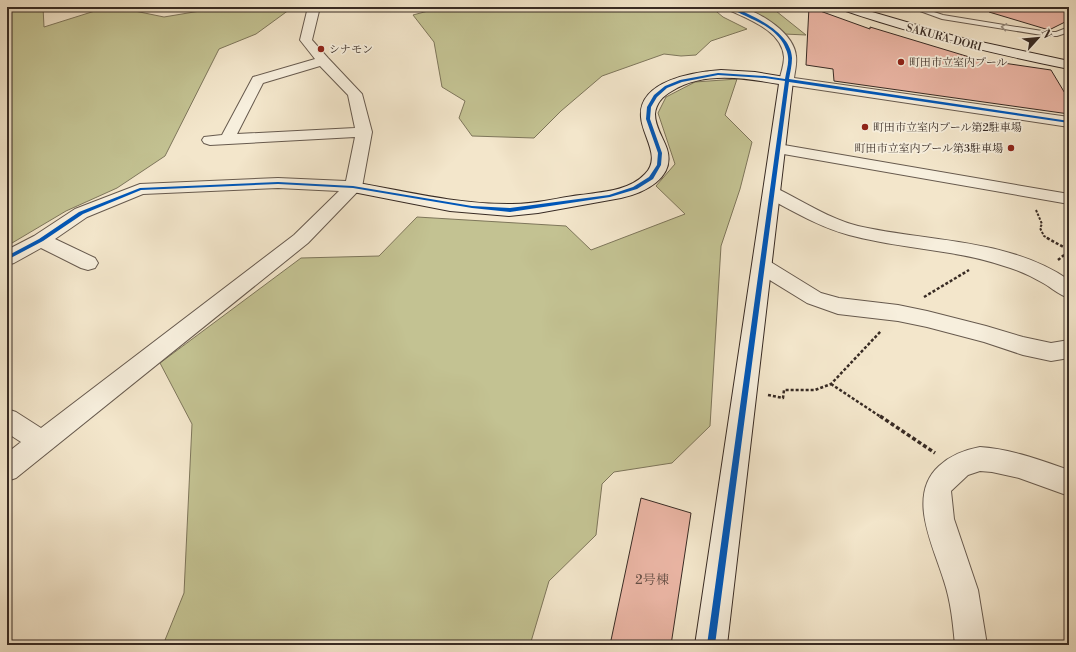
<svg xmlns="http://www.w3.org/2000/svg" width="1076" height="652" viewBox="0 0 1076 652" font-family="'Libre Bodoni','Noto Serif JP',serif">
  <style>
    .green { fill: #c3c292; stroke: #7e765b }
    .building { fill: #eab5a4; stroke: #382b24 }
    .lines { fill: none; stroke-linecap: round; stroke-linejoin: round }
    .lane-casing { stroke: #675a4e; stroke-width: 2 }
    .street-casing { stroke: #675a4e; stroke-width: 2 }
    .secondary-casing { stroke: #382b24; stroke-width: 2 }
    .path-far2 { stroke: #382b24; stroke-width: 2; stroke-dasharray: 2.5 1.5; stroke-linecap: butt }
    .path-far1 { stroke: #382b24; stroke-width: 2.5; stroke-dasharray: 3 2; stroke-linecap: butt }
    .path { stroke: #382b24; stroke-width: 3.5; stroke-dasharray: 4 2.5; stroke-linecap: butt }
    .lane { fill: #f7efdd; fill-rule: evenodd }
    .street { fill: #f7efdd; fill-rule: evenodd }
    .secondary { fill: #f7efdd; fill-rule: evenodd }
    .cycleway-casing { stroke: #f7efdd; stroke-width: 2 }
    .cycleway { fill: #0057b8; fill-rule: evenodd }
    .oneway { stroke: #988d80 }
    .poi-dot { fill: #8f2418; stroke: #f7efdd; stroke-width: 1.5 }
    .labels { text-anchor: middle; stroke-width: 3.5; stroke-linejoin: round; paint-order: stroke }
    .far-street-label { font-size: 11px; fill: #382b24; stroke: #f7efdd }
    .far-poi-label { font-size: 11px; fill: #382b24; stroke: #f7efdd; text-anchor: start }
    .near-number-label { font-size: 13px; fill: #644e44 }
  </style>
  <rect width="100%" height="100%" fill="#f3e6cb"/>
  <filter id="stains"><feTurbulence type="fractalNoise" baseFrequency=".005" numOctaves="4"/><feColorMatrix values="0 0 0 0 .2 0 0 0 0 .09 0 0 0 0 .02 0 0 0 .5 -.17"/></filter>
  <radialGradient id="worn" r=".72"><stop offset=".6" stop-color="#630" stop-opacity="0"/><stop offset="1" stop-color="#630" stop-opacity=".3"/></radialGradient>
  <path class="green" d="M 7,7 L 43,7 L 44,27 L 98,10 L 120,8 L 164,17 L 200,11 L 202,10 L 199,7 L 293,7 L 256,34 L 219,49 L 165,156 L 117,188 L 66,211 L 7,246 Z
    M 443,7 L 711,7 L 723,17 L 747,29 L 711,41 L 696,55 L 681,56 L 664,54 L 602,76 L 561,111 L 534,138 L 472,136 L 459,118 L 465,101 L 442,87 L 434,42 L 413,15 Z
    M 737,7 L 771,7 L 806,35 L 784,34 Z
    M 737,79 L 725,115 L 752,142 L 740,189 L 721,246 L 710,426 L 672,463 L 614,472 L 602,484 L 596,535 L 549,581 L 530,645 L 163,645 L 184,593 L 192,424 L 160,363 L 301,258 L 379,256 L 417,217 L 566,226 L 591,250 L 685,214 L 656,186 L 675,164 L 658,113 L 666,97 L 695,82 Z"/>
  <path class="building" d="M 809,7 L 870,29 L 870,27 L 976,59 L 1051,70 L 1069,100 L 1069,114 L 834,81 L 833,69 L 806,65 Z
    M 990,7 L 1069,7 L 1069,20 L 1049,30 L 989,12 Z
    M 641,498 L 691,513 L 671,645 L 610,645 Z"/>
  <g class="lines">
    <defs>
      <path id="lane" d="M 909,7 L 919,7 L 943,15 L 1048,32 L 1056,32 L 1069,27 L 1069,32 L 1057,36 L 1048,36 L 942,19 Z"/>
      <path id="street" d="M 308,7 L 320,7 L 312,40 L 328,58 L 362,94 L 372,132 L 362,187 L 308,243 L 16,478 L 7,481 L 7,453 L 21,442 L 7,433 L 7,409 L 16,412 L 41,428 L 294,235 L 339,191 L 278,188 L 143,194 L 87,217 L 55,239 L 95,258 L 98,263 L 95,268 L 88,270 L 81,268 L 41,248 L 14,263 L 7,265 L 7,250 L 34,236 L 75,209 L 140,184 L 278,178 L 346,181 L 355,137 L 210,145 L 204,143 L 202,140 L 204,137 L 222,135 L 253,77 L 315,59 L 300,40 ZM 320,66 L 348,95 L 355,128 L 237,134 L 263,83 Z
        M 725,7 C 730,7 736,6 741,7 C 761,13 794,33 796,56 C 797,63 795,71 794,78 L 1069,117 L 1069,127 L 781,84 L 779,81 C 781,73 784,65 784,57 C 782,30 747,19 727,9 Z
        M 778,144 L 1069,194 L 1069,204 L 772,152 L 770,149 L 772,146 Z
        M 772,188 L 778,189 C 804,202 830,219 858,226 C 928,242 1008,238 1069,280 L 1069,298 C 1059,295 1052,288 1043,283 C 1031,276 1018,270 1004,266 C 954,249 900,249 849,235 C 819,227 793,211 766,197 L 763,193 L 766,189 Z
        M 762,259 L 769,261 L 821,293 L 839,298 L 898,305 L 927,311 L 986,326 L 1023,337 L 1051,343 L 1069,340 L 1069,358 L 1051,361 L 1023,355 L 984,342 L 927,327 L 898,321 L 838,314 L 807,303 L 755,271 L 752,266 L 755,261 Z
        M 980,447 C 1011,449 1040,460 1069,470 L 1069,496 L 1019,478 L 992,472 L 980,471 L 968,475 L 951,491 L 954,519 L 978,590 L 987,645 L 955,645 C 953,624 951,602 944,581 C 934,547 906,496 939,466 C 951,455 964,450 980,447 Z"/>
      <path id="secondary" d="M 838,7 L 855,7 L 958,37 L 1069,61 L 1069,69 C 991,53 915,35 840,9 Z
        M 721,70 L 755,72 L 791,78 L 793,81 L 727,645 L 695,645 L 779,84 C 745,78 703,71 672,91 C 663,96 656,103 655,114 C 655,127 663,137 667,149 C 676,178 644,193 621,198 L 538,213 L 509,216 L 450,211 L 353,192 L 347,191 L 344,187 L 347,183 L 353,182 C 404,191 456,204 508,204 C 533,205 556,198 580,195 C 602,192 629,191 645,174 C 662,157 642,136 641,117 C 638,80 695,72 721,70 Z"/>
    </defs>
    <use href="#lane" class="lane-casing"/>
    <use href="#street" class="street-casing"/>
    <use href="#secondary" class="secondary-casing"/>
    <path class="path-far2" d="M 1036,210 L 1042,224 L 1040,228 L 1044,236 L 1049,239"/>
    <path class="path-far1" d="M 1047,238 L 1069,250
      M 1058,260 L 1069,251
      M 924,297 L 969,270
      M 831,384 L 881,417
      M 768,395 L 783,398 L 784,390 L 815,390 L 831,384 L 881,331"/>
    <path class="path" d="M 880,416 L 935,453"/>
    <use href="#lane" class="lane"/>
    <use href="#street" class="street"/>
    <use href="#secondary" class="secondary"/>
    <defs>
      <path id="cycleway" d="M 729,7 L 733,7 C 753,16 791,32 792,58 C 792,65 790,73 789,79 L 1069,121 L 1069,123 L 789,82 L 715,645 L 707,645 L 785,81 L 765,78 L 718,75 L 682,82 L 667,88 L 657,97 L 651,107 L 650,119 L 662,153 L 661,165 L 653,179 L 637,189 L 610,197 L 510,212 L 472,208 L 353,188 L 278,184 L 141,190 L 83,214 L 43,241 L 7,260 L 7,256 L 39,239 L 79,212 L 140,188 L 278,182 L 353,186 L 472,206 L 510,208 L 609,195 L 633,187 L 649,177 L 657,165 L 658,153 L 646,119 L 647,107 L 654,95 L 665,86 L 680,80 L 718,73 L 765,76 L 785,79 C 786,72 789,64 788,57 C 788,53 785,47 783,43 C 771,23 747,19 729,7 Z"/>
    </defs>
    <use href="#cycleway" class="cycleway-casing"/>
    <use href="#cycleway" class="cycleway"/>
  </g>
  <defs><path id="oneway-chevron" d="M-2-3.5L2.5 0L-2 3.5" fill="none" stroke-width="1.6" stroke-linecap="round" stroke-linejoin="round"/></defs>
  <use class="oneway" href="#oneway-chevron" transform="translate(1004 27) rotate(-171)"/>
  <g class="poi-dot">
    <circle cx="321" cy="49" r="4"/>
    <circle cx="901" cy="62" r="4"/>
    <circle cx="865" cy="127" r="4"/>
    <circle cx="1011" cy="148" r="4"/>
  </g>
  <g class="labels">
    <g class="far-street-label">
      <text transform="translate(944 37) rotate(15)" y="4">SAKURA-DORI</text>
    </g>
    <g class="far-poi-label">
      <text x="329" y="53">シナモン</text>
      <text x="909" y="66">町田市立室内プール</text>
      <text x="873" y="131">町田市立室内プール第2駐車場</text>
      <text x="1003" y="152" text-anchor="end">町田市立室内プール第3駐車場</text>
    </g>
    <g class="near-number-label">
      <text x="652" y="584">2号棟</text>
    </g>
  </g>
  <rect width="1076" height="652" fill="none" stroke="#f3e6cb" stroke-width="24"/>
  <rect x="8" y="8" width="1060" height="636" fill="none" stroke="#382b24" stroke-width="2"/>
  <rect x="12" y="12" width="1052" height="628" fill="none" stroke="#382b24"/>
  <g transform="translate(1038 38) rotate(63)" stroke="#f7efdd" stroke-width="3" paint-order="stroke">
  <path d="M0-3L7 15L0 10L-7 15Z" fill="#382b24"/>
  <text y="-6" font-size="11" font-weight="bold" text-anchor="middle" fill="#382b24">N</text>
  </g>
  <rect width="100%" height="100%" filter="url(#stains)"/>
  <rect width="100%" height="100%" fill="url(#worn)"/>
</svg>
